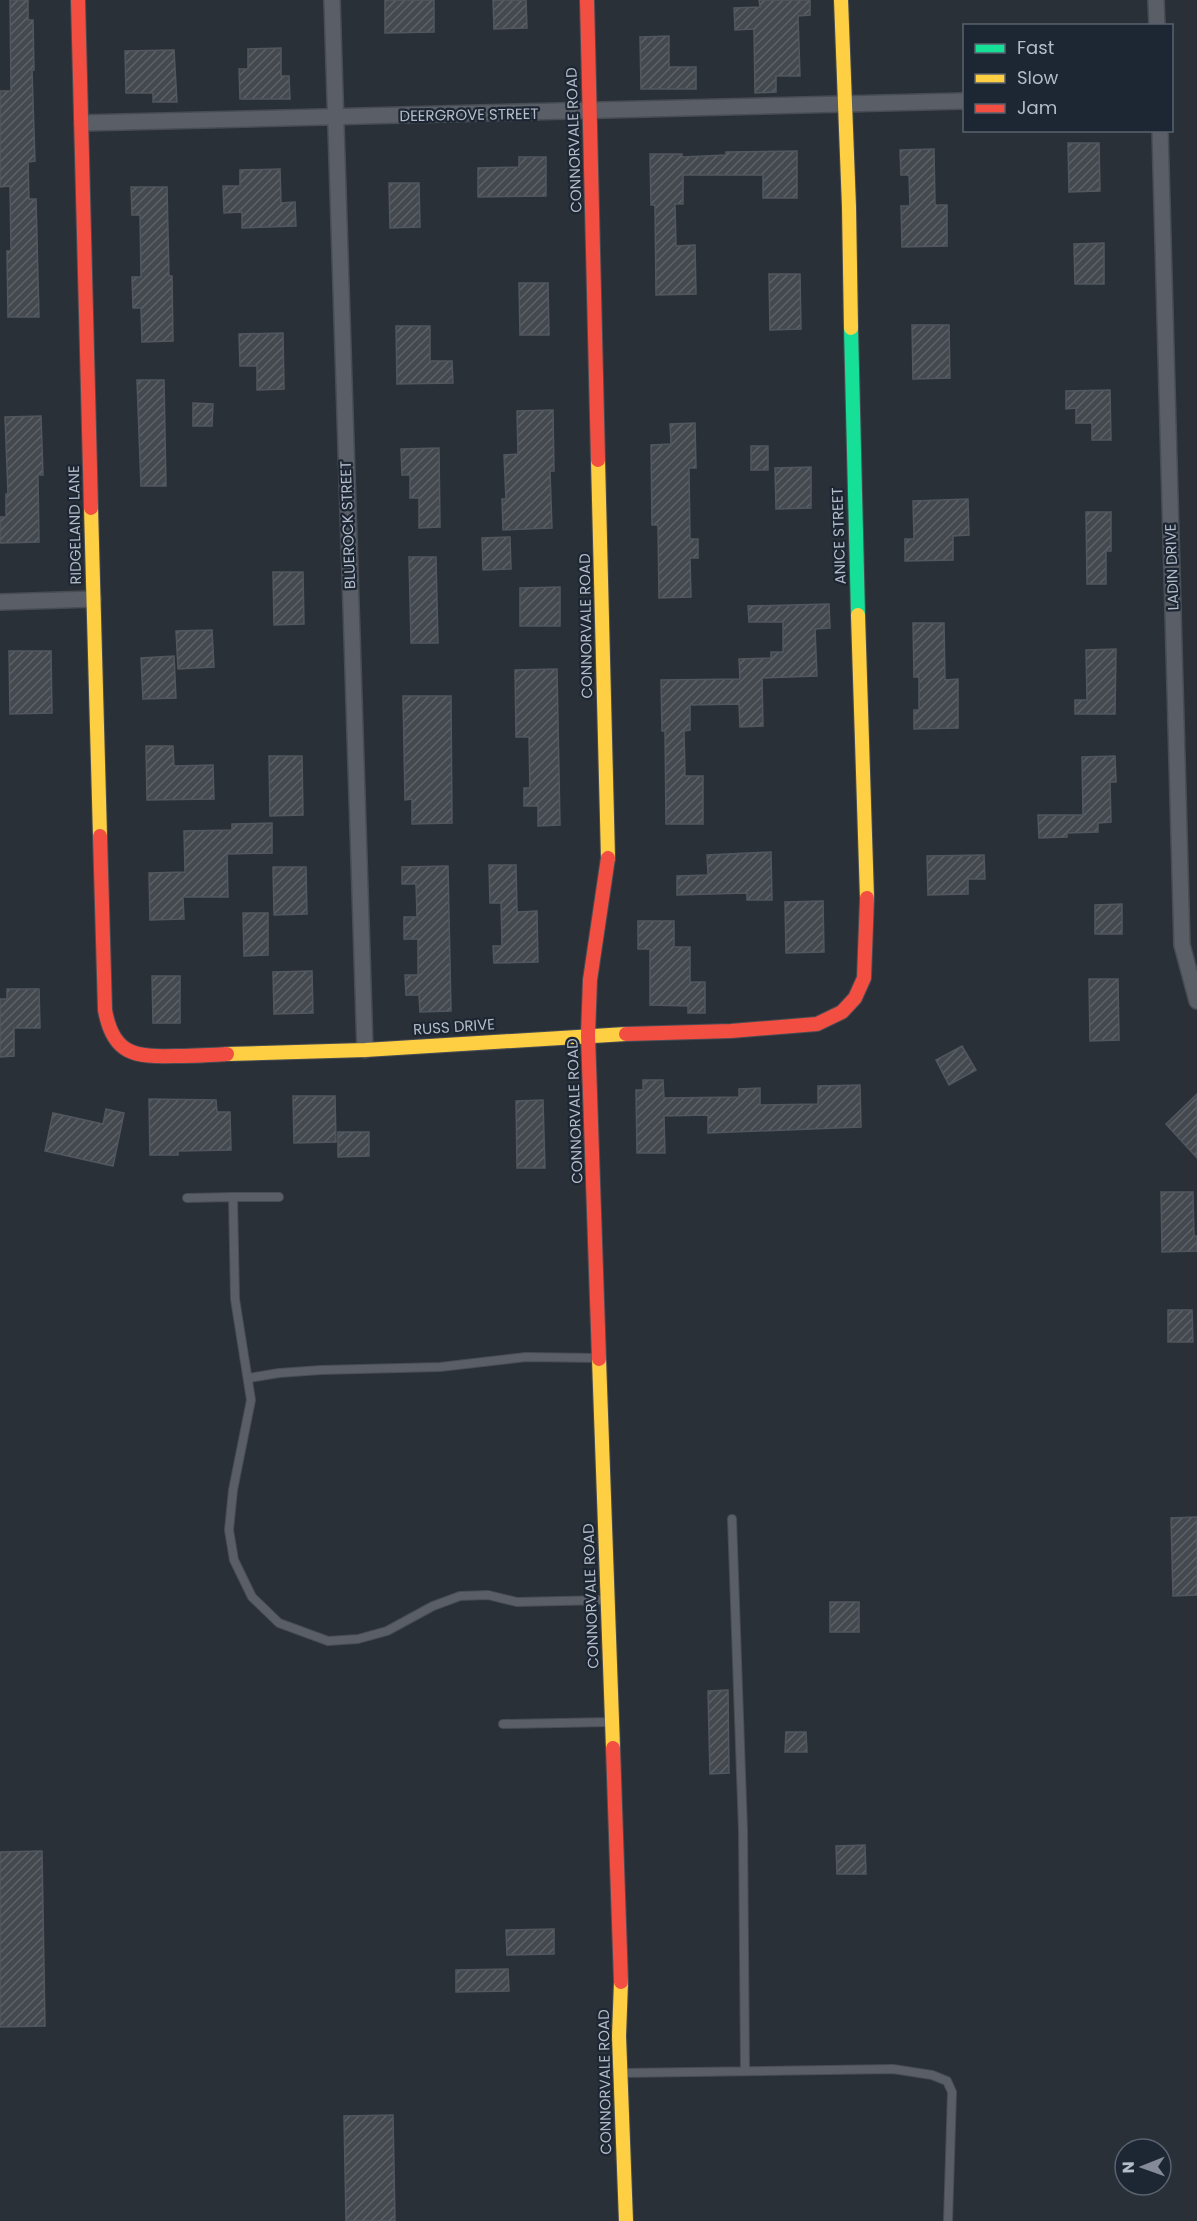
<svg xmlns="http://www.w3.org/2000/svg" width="1197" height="2221" viewBox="0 0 1197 2221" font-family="Poppins,sans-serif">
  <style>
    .building { fill: url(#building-hatch); stroke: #52575f; stroke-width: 1.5 }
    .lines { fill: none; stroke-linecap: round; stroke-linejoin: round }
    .lane-casing { stroke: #484c53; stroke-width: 10 }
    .street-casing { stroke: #484c53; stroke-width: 18 }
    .fast-casing { stroke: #484c53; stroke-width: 16 }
    .slow-casing { stroke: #484c53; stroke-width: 16 }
    .jam-casing { stroke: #484c53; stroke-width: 16 }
    .lane { stroke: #5a5e66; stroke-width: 8 }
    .street { stroke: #5a5e66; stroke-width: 15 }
    .fast { stroke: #16e098; stroke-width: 14 }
    .slow { stroke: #ffcf43; stroke-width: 14 }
    .jam { stroke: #f24e42; stroke-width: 14 }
    .labels { text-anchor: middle; stroke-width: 4.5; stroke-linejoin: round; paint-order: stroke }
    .street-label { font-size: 15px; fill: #b4bcc9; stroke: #1d2633 }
  </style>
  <defs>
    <pattern id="building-hatch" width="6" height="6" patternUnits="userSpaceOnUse" patternTransform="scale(1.5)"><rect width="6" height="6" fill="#444950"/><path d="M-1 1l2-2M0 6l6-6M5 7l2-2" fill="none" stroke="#5d6168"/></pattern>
  </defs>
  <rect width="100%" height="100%" fill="#2a3038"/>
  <path class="building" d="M 10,0 L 28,0 L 28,20 L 33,20 L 34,70 L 32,70 L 35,161 L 28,162 L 29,199 L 36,199 L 39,317 L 8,317 L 7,251 L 11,251 L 10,186 L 0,187 L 0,91 L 11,91 Z
    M 385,0 L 434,0 L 434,32 L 385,33 Z
    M 493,0 L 526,0 L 527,28 L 494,29 Z
    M 759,0 L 810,0 L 810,15 L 798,16 L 800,76 L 776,76 L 776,92 L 755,93 L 754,29 L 735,30 L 734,8 L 760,7 Z
    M 669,36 L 669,67 L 696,67 L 696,89 L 641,89 L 640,37 Z
    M 281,48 L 281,76 L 289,76 L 290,99 L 240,99 L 239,69 L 248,69 L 248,49 Z
    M 174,50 L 177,102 L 153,102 L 153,93 L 126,93 L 125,51 Z
    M 1068,143 L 1099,143 L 1100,191 L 1069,192 Z
    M 934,149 L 935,205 L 947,205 L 947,246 L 902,247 L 901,206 L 910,206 L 909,175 L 901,175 L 900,150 Z
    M 797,151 L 797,198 L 763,198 L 763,175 L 683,175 L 683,204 L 675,204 L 676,246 L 695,245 L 696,294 L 656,295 L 655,205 L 651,205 L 650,154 L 682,154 L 682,157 L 726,155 L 726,152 Z
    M 519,157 L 546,157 L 546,196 L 478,197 L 478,168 L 519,167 Z
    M 280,169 L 281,203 L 295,202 L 296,226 L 242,228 L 242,212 L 224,213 L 223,186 L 240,186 L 240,170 Z
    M 389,183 L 419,183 L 420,227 L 390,228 Z
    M 131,187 L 167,187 L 169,276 L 172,276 L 173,341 L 142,342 L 141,308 L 133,308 L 132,277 L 141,277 L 140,215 L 132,215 Z
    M 1104,243 L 1104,284 L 1075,284 L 1074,244 Z
    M 769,274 L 800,274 L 801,329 L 770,330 Z
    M 519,283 L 548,283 L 549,335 L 520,335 Z
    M 912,325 L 949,325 L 950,378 L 913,379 Z
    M 396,326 L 430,326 L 430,361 L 452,361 L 453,383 L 397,384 Z
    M 283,333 L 284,389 L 257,390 L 257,366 L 240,366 L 239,334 Z
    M 137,380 L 164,380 L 166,486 L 141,486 Z
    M 1110,390 L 1111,440 L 1092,440 L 1092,423 L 1076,423 L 1076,408 L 1066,409 L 1066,391 Z
    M 193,403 L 213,404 L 212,426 L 193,426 Z
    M 553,410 L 554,471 L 550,471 L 552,528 L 503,530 L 502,499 L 506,499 L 504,455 L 518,454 L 517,411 Z
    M 41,416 L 43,475 L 38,475 L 39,542 L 0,543 L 0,517 L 6,517 L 6,494 L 8,494 L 5,417 Z
    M 695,423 L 696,468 L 689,468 L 690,539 L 698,539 L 698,558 L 690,558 L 691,597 L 659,598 L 658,525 L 652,525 L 651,445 L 671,444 L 670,424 Z
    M 751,446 L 768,446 L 768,470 L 751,470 Z
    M 439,448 L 440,527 L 419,528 L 419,498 L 410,498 L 410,475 L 402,475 L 401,449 Z
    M 811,467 L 811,508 L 776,509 L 775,468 Z
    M 968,499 L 969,535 L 953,536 L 953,560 L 905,561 L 905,539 L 914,539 L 913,501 Z
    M 1086,512 L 1111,512 L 1111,551 L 1106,551 L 1106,584 L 1087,584 Z
    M 510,537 L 511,569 L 483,570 L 482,538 Z
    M 409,557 L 436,557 L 438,643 L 411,643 Z
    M 273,572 L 303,572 L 304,624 L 274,625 Z
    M 560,587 L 560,626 L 520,626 L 520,588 Z
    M 829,604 L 830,628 L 815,629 L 817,676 L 762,678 L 763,726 L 740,727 L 739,704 L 690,705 L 690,730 L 684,731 L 685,776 L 703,776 L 703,824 L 666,824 L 665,731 L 662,731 L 661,680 L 740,679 L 739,659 L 771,658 L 771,652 L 783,652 L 783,622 L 749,622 L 748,606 Z
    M 913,623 L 944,623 L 945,680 L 958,679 L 958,728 L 914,729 L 914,710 L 919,710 L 919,677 L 914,677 Z
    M 212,630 L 214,667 L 178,669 L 176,631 Z
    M 1116,649 L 1115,714 L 1075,714 L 1075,700 L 1087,700 L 1086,650 Z
    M 9,651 L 51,651 L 52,713 L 10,714 Z
    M 174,656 L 176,698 L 143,699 L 141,658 Z
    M 557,669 L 560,825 L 538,826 L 538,806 L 524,806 L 524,788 L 530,788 L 529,737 L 516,737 L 515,670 Z
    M 403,696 L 451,696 L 452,823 L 412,824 L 412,799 L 405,800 Z
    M 146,746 L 173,746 L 174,766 L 213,765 L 214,799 L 147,800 Z
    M 269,756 L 302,756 L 303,815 L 270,816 Z
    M 1115,756 L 1116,782 L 1110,782 L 1111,822 L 1098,823 L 1098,832 L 1067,833 L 1067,837 L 1039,838 L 1038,815 L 1083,815 L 1082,757 Z
    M 272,823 L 272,853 L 227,854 L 228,897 L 183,897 L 184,919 L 150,920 L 149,873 L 185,872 L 184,831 L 232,830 L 232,824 Z
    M 771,852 L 772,900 L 747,900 L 747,893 L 677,895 L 677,876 L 708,875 L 707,855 Z
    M 984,855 L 985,879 L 968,879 L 968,894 L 928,895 L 927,856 Z
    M 489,865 L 516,865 L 517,912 L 537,911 L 538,962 L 494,963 L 493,946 L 502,946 L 501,903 L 490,903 Z
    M 448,866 L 451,1011 L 420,1012 L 419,995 L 406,995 L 405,975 L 418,975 L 418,939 L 404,939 L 404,917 L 417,917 L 416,884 L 402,884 L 402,867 Z
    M 273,867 L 306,867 L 307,914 L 274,915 Z
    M 823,901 L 824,952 L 786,953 L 785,902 Z
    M 1122,904 L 1122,934 L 1095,934 L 1095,905 Z
    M 243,913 L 268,913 L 268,955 L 244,956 Z
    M 638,921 L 674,921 L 674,947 L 690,947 L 690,982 L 705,982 L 705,1013 L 688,1013 L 688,1006 L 650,1005 L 650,949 L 638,949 Z
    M 312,971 L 313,1013 L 274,1014 L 273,972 Z
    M 152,976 L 180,976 L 180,1023 L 153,1023 Z
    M 1089,979 L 1118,979 L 1119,1040 L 1090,1041 Z
    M 7,989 L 39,989 L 40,1028 L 14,1028 L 14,1056 L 0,1057 L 0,999 L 7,999 Z
    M 962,1046 L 976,1070 L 949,1085 L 936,1060 Z
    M 643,1080 L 663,1080 L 664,1098 L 739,1097 L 739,1089 L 760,1088 L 760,1105 L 818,1104 L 818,1086 L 860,1085 L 861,1127 L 708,1133 L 708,1115 L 664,1116 L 665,1153 L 637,1153 L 636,1090 L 643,1090 Z
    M 1197,1094 L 1197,1158 L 1166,1124 Z
    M 293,1096 L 335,1096 L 336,1142 L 294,1143 Z
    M 149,1099 L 216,1100 L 217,1112 L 230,1112 L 231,1150 L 178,1151 L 178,1155 L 150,1155 Z
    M 543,1100 L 545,1168 L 517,1168 L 516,1101 Z
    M 106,1109 L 124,1113 L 113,1166 L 45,1151 L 53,1113 L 103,1124 Z
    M 338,1132 L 369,1132 L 369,1156 L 338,1157 Z
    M 1161,1192 L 1193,1192 L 1194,1236 L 1197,1236 L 1197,1251 L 1162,1252 Z
    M 1168,1310 L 1192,1310 L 1193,1342 L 1168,1342 Z
    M 1197,1517 L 1197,1595 L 1173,1596 L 1171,1518 Z
    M 830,1602 L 859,1602 L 859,1632 L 830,1632 Z
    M 728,1690 L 729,1773 L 710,1774 L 708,1691 Z
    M 786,1732 L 806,1732 L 807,1752 L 785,1752 Z
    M 865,1845 L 866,1874 L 837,1874 L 836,1846 Z
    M 42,1851 L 45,2026 L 0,2027 L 0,1852 Z
    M 554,1929 L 554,1954 L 507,1955 L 506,1930 Z
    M 508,1969 L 509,1991 L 456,1992 L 456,1970 Z
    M 393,2115 L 395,2221 L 346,2221 L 344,2116 Z"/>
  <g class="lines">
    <defs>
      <path id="lane" d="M 233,1197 L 279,1197
        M 187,1198 L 233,1197 L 235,1299 L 251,1400 L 233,1490 L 229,1530 L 234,1560 L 252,1597 L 279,1623 L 328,1641 L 358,1639 L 387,1631 L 433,1606 L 460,1596 L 488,1595 L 517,1602 L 606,1600
        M 249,1378 L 279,1373 L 321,1370 L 440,1367 L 526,1357 L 597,1358
        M 732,1519 L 743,1830 L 745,2070
        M 503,1724 L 610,1722
        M 623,2073 L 893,2069 L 932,2075 L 947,2081 L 952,2092 L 948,2221"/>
      <path id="street" d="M 332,0 L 365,1050
        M 1156,0 L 1157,26
        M 82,123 L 964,101
        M 1160,130 L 1182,945 L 1197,1001
        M 0,602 L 93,599"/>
      <path id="fast" d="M 851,328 L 858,615"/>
      <path id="slow" d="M 841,0 L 849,207 L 851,328
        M 598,460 L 608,858
        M 91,508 L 100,836
        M 858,615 L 867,898
        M 227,1054 L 365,1050 L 626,1034
        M 599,1359 L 613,1748
        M 621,1982 L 619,2036 L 626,2221"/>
      <path id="jam" d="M 78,0 L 91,508
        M 587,0 L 598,460
        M 100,836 L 105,1010 C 113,1055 135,1057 175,1056 C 192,1056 209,1055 227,1054
        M 626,1034 L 731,1031 L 817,1024 L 842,1012 L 855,998 L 864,978 L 867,898
        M 599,1359 L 588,1035 L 590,980 L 608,858
        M 613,1748 L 621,1982"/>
    </defs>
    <use href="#lane" class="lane-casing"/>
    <use href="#street" class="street-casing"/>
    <use href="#fast" class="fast-casing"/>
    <use href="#slow" class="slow-casing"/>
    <use href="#jam" class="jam-casing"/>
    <use href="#lane" class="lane"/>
    <use href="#street" class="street"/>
    <use href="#fast" class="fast"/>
    <use href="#slow" class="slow"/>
    <use href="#jam" class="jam"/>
  </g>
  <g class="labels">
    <g class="street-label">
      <text transform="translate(469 115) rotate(-1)" y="5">DEERGROVE STREET</text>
      <text transform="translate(574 140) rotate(-92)" y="5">CONNORVALE ROAD</text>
      <text transform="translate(75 525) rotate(-91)" y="5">RIDGELAND LANE</text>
      <text transform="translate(348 525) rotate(-92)" y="5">BLUEROCK STREET</text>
      <text transform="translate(839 536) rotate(-92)" y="5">ANICE STREET</text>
      <text transform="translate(1172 567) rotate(-92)" y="5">LADIN DRIVE</text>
      <text transform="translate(586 626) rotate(-91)" y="5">CONNORVALE ROAD</text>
      <text transform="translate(454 1027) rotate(-4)" y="5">RUSS DRIVE</text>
      <text transform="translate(575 1111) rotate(-92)" y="5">CONNORVALE ROAD</text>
      <text transform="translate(591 1596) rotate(-92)" y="5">CONNORVALE ROAD</text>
      <text transform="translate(605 2082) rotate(-91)" y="5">CONNORVALE ROAD</text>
    </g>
  </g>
  <rect x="963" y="24" width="210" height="108" fill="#1d2633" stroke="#59626f" stroke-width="1.5"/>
  <rect x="975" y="44" width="30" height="9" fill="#16e098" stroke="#59626f" stroke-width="1.5"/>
  <text x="1017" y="54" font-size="18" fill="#b4bcc9">Fast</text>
  <rect x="975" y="74" width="30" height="9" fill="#ffcf43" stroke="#59626f" stroke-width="1.5"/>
  <text x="1017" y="84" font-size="18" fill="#b4bcc9">Slow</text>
  <rect x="975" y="104" width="30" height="9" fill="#f24e42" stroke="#59626f" stroke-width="1.5"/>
  <text x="1017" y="114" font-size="18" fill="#b4bcc9">Jam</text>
  <g transform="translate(1143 2167) rotate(269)"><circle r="28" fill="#1d2633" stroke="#59626f" stroke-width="1.5"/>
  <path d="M0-4.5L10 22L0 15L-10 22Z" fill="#848b96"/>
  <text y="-9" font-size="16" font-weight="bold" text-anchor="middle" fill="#b4bcc9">N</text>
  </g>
</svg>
